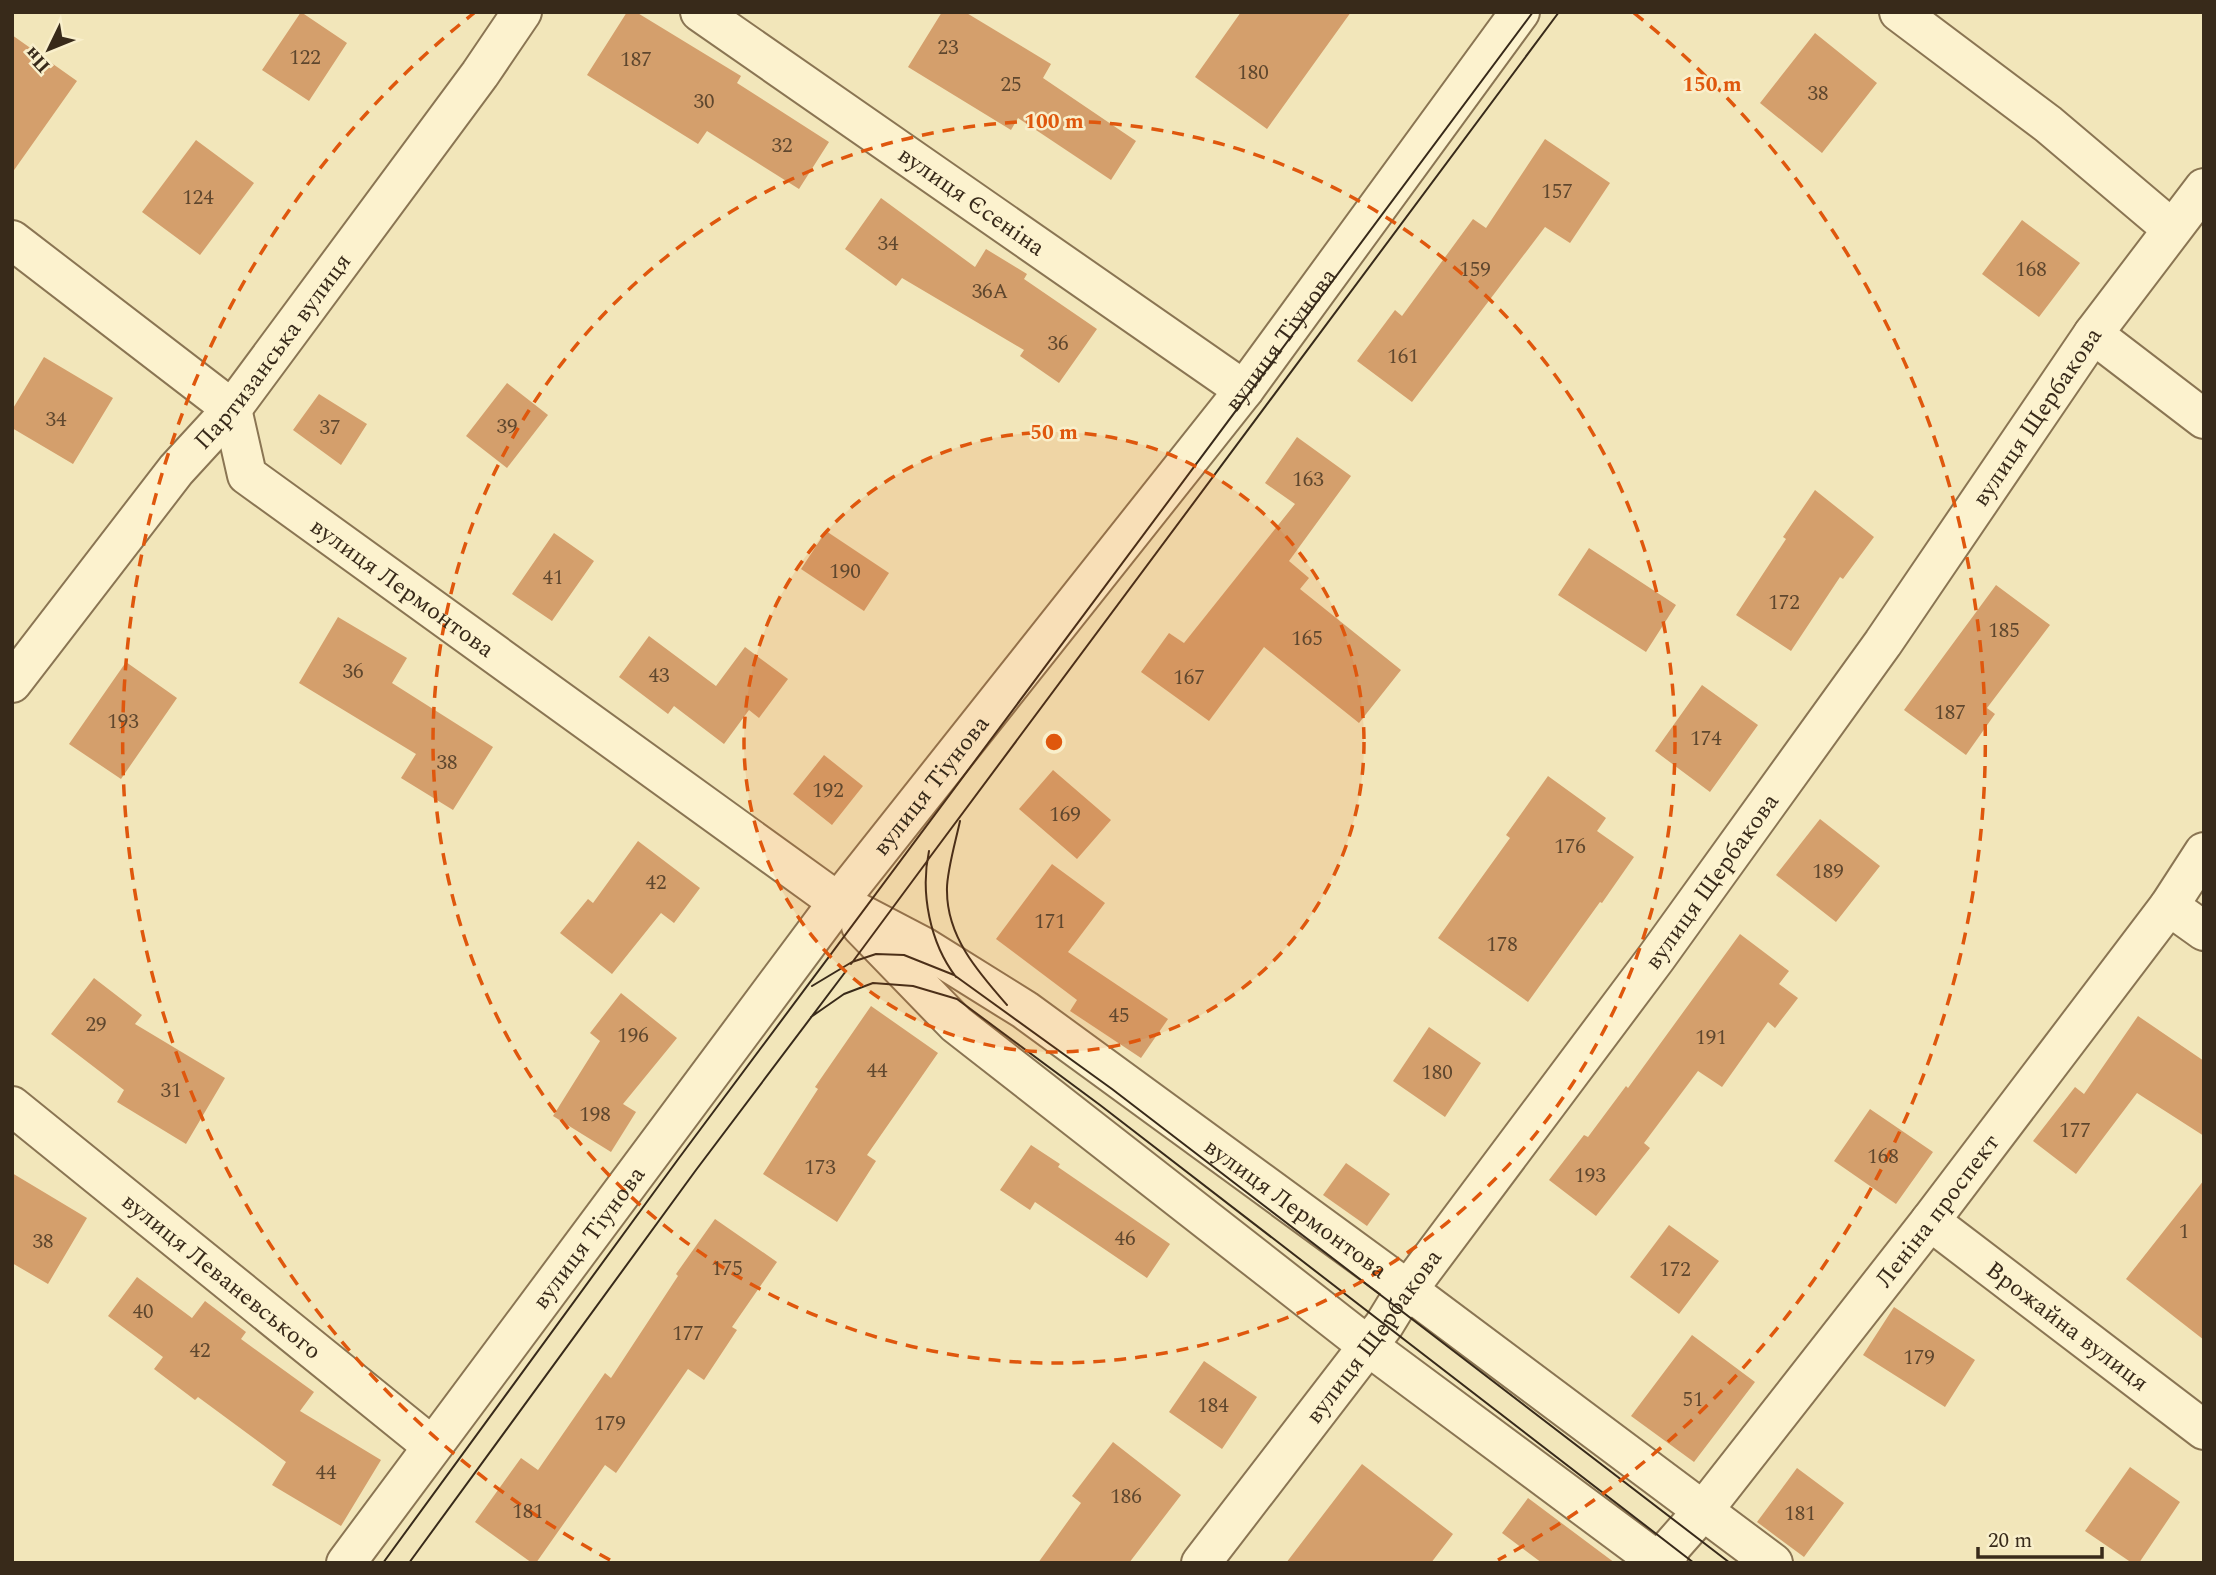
<svg xmlns="http://www.w3.org/2000/svg" width="2216" height="1575" viewBox="0 0 2216 1575" font-family="Spectral,serif">
  <style>
    .building { fill: #d49f6c }
    .lines { fill: none; stroke-linecap: round; stroke-linejoin: round }
    .minor-casing { stroke: #8a7553; stroke-width: 42 }
    .minor { stroke: #fcf2ce; stroke-width: 38 }
    .tram { stroke: #382a1a; stroke-width: 2 }
    .ring { fill: none; stroke: #df570d; stroke-width: 3.5; stroke-dasharray: 12 9 }
    .labels { text-anchor: middle; stroke-width: 5; stroke-linejoin: round; paint-order: stroke }
    .number-label { font-size: 21px; fill: #5f472e }
    .street-label { font-size: 24px; fill: #382a1a; stroke: #f9efcb }
    .centre { fill: #df570d; stroke: #f9efcb; stroke-width: 3.5 }
    .ring-label { font-size: 21px; text-anchor: middle; font-weight: bold; fill: #df570d; stroke: #f9efcb; stroke-width: 5; stroke-linejoin: round; paint-order: stroke }
  </style>
  <rect width="100%" height="100%" fill="#f2e6ba"/>
  <path class="building" d="M 301,12 L 347,43 L 309,101 L 262,70 Z
    M 627,12 L 636,12 L 741,76 L 737,83 L 829,142 L 799,189 L 707,131 L 698,144 L 587,75 Z
    M 942,12 L 965,12 L 1051,64 L 1043,78 L 1136,141 L 1111,180 L 1018,118 L 1011,130 L 908,67 Z
    M 1241,12 L 1351,12 L 1267,129 L 1195,77 Z
    M 1815,33 L 1877,83 L 1822,153 L 1760,103 Z
    M 12,35 L 77,81 L 12,173 Z
    M 1545,139 L 1610,183 L 1570,243 L 1545,227 L 1412,402 L 1357,361 L 1395,310 L 1402,316 L 1473,219 L 1486,228 Z
    M 196,140 L 254,183 L 200,255 L 142,212 Z
    M 881,198 L 975,267 L 986,249 L 1027,274 L 1024,279 L 1097,329 L 1059,383 L 1020,356 L 1024,350 L 902,278 L 896,286 L 845,249 Z
    M 2022,220 L 2080,263 L 2039,317 L 1982,274 Z
    M 44,357 L 113,398 L 73,464 L 12,428 L 12,410 Z
    M 507,383 L 548,415 L 507,468 L 466,436 Z
    M 319,394 L 367,424 L 341,465 L 293,430 Z
    M 1297,437 L 1351,476 L 1289,561 L 1309,578 L 1300,589 L 1401,670 L 1359,723 L 1264,647 L 1209,721 L 1141,672 L 1169,633 L 1184,643 L 1295,504 L 1265,483 Z
    M 1815,490 L 1874,537 L 1843,579 L 1840,577 L 1791,651 L 1736,615 L 1786,539 L 1783,537 Z
    M 826,531 L 889,573 L 864,611 L 801,569 Z
    M 554,533 L 594,561 L 552,621 L 512,594 Z
    M 1589,548 L 1676,605 L 1646,652 L 1558,595 Z
    M 1996,585 L 2050,625 L 1987,708 L 1995,714 L 1966,755 L 1904,710 Z
    M 338,617 L 407,658 L 392,683 L 493,747 L 453,810 L 401,778 L 416,754 L 299,683 Z
    M 649,636 L 716,686 L 745,647 L 788,679 L 759,718 L 749,710 L 724,744 L 674,706 L 668,714 L 619,677 Z
    M 126,662 L 177,698 L 121,779 L 69,744 Z
    M 1702,685 L 1758,725 L 1710,792 L 1655,751 Z
    M 824,755 L 863,786 L 832,825 L 793,794 Z
    M 1053,770 L 1111,820 L 1077,859 L 1019,809 Z
    M 1548,776 L 1606,818 L 1597,831 L 1634,857 L 1602,903 L 1600,902 L 1528,1002 L 1438,938 L 1510,838 L 1506,835 Z
    M 1820,819 L 1880,866 L 1836,922 L 1776,875 Z
    M 638,841 L 700,888 L 674,923 L 661,913 L 612,974 L 560,933 L 588,899 L 593,903 Z
    M 1052,864 L 1105,903 L 1068,952 L 1168,1019 L 1141,1058 L 1070,1011 L 1077,1000 L 996,939 Z
    M 1740,934 L 1789,971 L 1779,984 L 1798,998 L 1775,1028 L 1768,1022 L 1722,1087 L 1698,1071 L 1644,1143 L 1650,1148 L 1596,1216 L 1549,1180 L 1584,1135 L 1588,1137 L 1626,1086 L 1628,1088 Z
    M 94,978 L 142,1015 L 135,1024 L 225,1078 L 186,1144 L 117,1102 L 124,1090 L 51,1034 Z
    M 621,993 L 677,1038 L 623,1104 L 636,1112 L 611,1152 L 553,1116 L 600,1041 L 590,1033 Z
    M 871,1006 L 938,1053 L 867,1155 L 876,1161 L 837,1222 L 763,1174 L 818,1089 L 815,1087 Z
    M 2138,1016 L 2204,1061 L 2204,1136 L 2137,1093 L 2076,1174 L 2033,1141 L 2075,1087 L 2084,1094 Z
    M 1429,1027 L 1481,1063 L 1445,1117 L 1393,1081 Z
    M 1870,1109 L 1933,1152 L 1896,1204 L 1834,1161 Z
    M 1031,1145 L 1060,1164 L 1058,1167 L 1170,1244 L 1147,1278 L 1035,1202 L 1030,1210 L 1000,1190 Z
    M 1346,1163 L 1390,1194 L 1367,1226 L 1323,1195 Z
    M 12,1173 L 87,1218 L 48,1284 L 12,1263 Z
    M 2204,1180 L 2204,1340 L 2126,1279 Z
    M 715,1219 L 777,1262 L 732,1327 L 737,1330 L 704,1380 L 688,1369 L 616,1473 L 605,1465 L 536,1563 L 532,1563 L 475,1522 L 521,1458 L 538,1470 L 605,1373 L 611,1378 L 678,1276 L 676,1274 Z
    M 1669,1225 L 1719,1261 L 1679,1314 L 1630,1277 Z
    M 137,1277 L 192,1318 L 205,1301 L 246,1332 L 241,1339 L 314,1392 L 300,1411 L 381,1460 L 341,1526 L 272,1485 L 286,1462 L 198,1397 L 195,1400 L 154,1369 L 163,1357 L 108,1316 Z
    M 1894,1307 L 1975,1360 L 1945,1407 L 1863,1355 Z
    M 1692,1335 L 1755,1382 L 1694,1462 L 1631,1416 Z
    M 1204,1361 L 1257,1397 L 1222,1449 L 1169,1412 Z
    M 1113,1442 L 1181,1495 L 1129,1563 L 1038,1563 L 1081,1503 L 1072,1496 Z
    M 1362,1464 L 1453,1534 L 1431,1563 L 1286,1563 Z
    M 2130,1467 L 2180,1502 L 2139,1563 L 2132,1563 L 2085,1531 Z
    M 1797,1468 L 1844,1503 L 1804,1557 L 1757,1522 Z
    M 1528,1498 L 1615,1563 L 1542,1563 L 1502,1533 Z"/>
  <g class="lines">
    <defs>
      <g id="minor">
        <path id="s1" d="M 700,12 L 1244,390"/>
        <path d="M 1899,12 L 2048,124 L 2172,229"/>
        <path id="s2" d="M 12,240 L 232,409 L 247,475 L 838,902 L 924,947 L 1025,1010 L 1408,1290 L 1773,1563"/>
        <path d="M 2093,334 L 2204,419"/>
        <path id="s3" d="M 12,683 L 176,470 L 232,409 L 480,74 L 522,12"/>
        <path d="M 2169,906 L 2204,931"/>
        <path d="M 861,926 L 956,1024 L 1368,1346 L 1660,1563"/>
        <path id="s4" d="M 12,1106 L 432,1446"/>
        <path id="s5" d="M 1930,1221 L 2204,1430"/>
        <path id="s6" d="M 346,1563 L 838,902 L 1244,390 L 1520,12"/>
        <path id="s7" d="M 1201,1563 L 1384,1325 L 1395,1307 L 1656,958 L 1883,643 L 2093,334 L 2204,188"/>
        <path id="s8" d="M 1665,1563 L 1672,1546 L 1702,1512 L 1930,1221 L 2169,906 L 2204,852"/>
      </g>
    </defs>
    <use href="#minor" class="minor-casing"/>
    <use href="#minor" class="minor"/>
    <path class="tram" d="M 960,821 C 956,840 946,874 947,891 C 947,937 978,972 1007,1005
      M 929,851 C 920,893 930,943 956,977
      M 927,861 L 1559,12
      M 851,964 L 928,860
      M 812,986 L 852,962 L 876,954 L 904,955 L 954,975 L 1112,1089 L 1730,1563
      M 811,1017 L 844,994 L 873,983 L 913,986 L 957,999 L 1100,1105 L 1694,1563
      M 383,1563 L 679,1158 L 1533,12
      M 409,1563 L 696,1170 L 846,971"/>
  </g>
  <circle cx="1054" cy="742" r="310" fill="#df570d" fill-opacity=".12"/>
  <g class="ring">
    <circle cx="1054" cy="742" r="310"/>
    <circle cx="1054" cy="742" r="621"/>
    <path d="M610 1560A931 931 0 0 1 474 13M1634 13A931 931 0 0 1 1498 1560"/>
  </g>
  <g class="labels">
    <g class="number-label">
      <text x="948" y="54">23</text>
      <text x="305" y="64">122</text>
      <text x="636" y="66">187</text>
      <text x="1253" y="79">180</text>
      <text x="1011" y="91">25</text>
      <text x="1818" y="100">38</text>
      <text x="704" y="108">30</text>
      <text x="782" y="152">32</text>
      <text x="1557" y="198">157</text>
      <text x="198" y="204">124</text>
      <text x="888" y="250">34</text>
      <text x="1475" y="276">159</text>
      <text x="2031" y="276">168</text>
      <text x="990" y="298">36А</text>
      <text x="1058" y="350">36</text>
      <text x="1403" y="363">161</text>
      <text x="56" y="426">34</text>
      <text x="507" y="433">39</text>
      <text x="330" y="434">37</text>
      <text x="1308" y="486">163</text>
      <text x="845" y="578">190</text>
      <text x="553" y="584">41</text>
      <text x="1784" y="609">172</text>
      <text x="2004" y="637">185</text>
      <text x="1307" y="645">165</text>
      <text x="353" y="678">36</text>
      <text x="659" y="682">43</text>
      <text x="1189" y="684">167</text>
      <text x="1950" y="719">187</text>
      <text x="123" y="728">193</text>
      <text x="1706" y="745">174</text>
      <text x="447" y="769">38</text>
      <text x="828" y="797">192</text>
      <text x="1065" y="821">169</text>
      <text x="1570" y="853">176</text>
      <text x="1828" y="878">189</text>
      <text x="656" y="889">42</text>
      <text x="1050" y="928">171</text>
      <text x="1502" y="951">178</text>
      <text x="1119" y="1022">45</text>
      <text x="96" y="1031">29</text>
      <text x="633" y="1042">196</text>
      <text x="1711" y="1044">191</text>
      <text x="877" y="1077">44</text>
      <text x="1437" y="1079">180</text>
      <text x="171" y="1097">31</text>
      <text x="595" y="1121">198</text>
      <text x="2075" y="1137">177</text>
      <text x="1883" y="1163">168</text>
      <text x="820" y="1174">173</text>
      <text x="1590" y="1182">193</text>
      <text x="2184" y="1238">1</text>
      <text x="1125" y="1245">46</text>
      <text x="43" y="1248">38</text>
      <text x="727" y="1275">175</text>
      <text x="1675" y="1276">172</text>
      <text x="143" y="1318">40</text>
      <text x="688" y="1340">177</text>
      <text x="200" y="1357">42</text>
      <text x="1919" y="1364">179</text>
      <text x="1693" y="1406">51</text>
      <text x="1213" y="1412">184</text>
      <text x="610" y="1430">179</text>
      <text x="326" y="1479">44</text>
      <text x="1126" y="1503">186</text>
      <text x="528" y="1518">181</text>
      <text x="1800" y="1520">181</text>
    </g>
    <g class="street-label">
      <text dy="8" stroke="none"><textPath href="#s1" startOffset="331">вулиця Єсеніна</textPath></text>
      <text dy="8" stroke="none"><textPath href="#s6" startOffset="1540">вулиця Тіунова</textPath></text>
      <text dy="8" stroke="none"><textPath href="#s3" startOffset="422">Партизанська вулиця</textPath></text>
      <text dy="8" stroke="none"><textPath href="#s7" startOffset="1419">вулиця Щербакова</textPath></text>
      <text dy="8" stroke="none"><textPath href="#s2" startOffset="537">вулиця Лермонтова</textPath></text>
      <text dy="8" stroke="none"><textPath href="#s6" startOffset="973">вулиця Тіунова</textPath></text>
      <text dy="8" stroke="none"><textPath href="#s7" startOffset="852">вулиця Щербакова</textPath></text>
      <text dy="8" stroke="none"><textPath href="#s2" startOffset="1626">вулиця Лермонтова</textPath></text>
      <text dy="8" stroke="none"><textPath href="#s8" startOffset="446">Леніна проспект</textPath></text>
      <text dy="8" stroke="none"><textPath href="#s6" startOffset="406">вулиця Тіунова</textPath></text>
      <text dy="8" stroke="none"><textPath href="#s4" startOffset="270">вулиця Леваневського</textPath></text>
      <text dy="8" stroke="none"><textPath href="#s5" startOffset="173">Врожайна вулиця</textPath></text>
      <text dy="8" stroke="none"><textPath href="#s7" startOffset="285">вулиця Щербакова</textPath></text>
    </g>
  </g>
  <circle cx="1054" cy="742" r="10" class="centre"/>
  <g class="ring-label">
    <text x="1712" y="91">150 m</text>
    <text x="1054" y="128">100 m</text>
    <text x="1054" y="439">50 m</text>
  </g>
  <rect width="2216" height="1575" fill="none" stroke="#382a1a" stroke-width="28"/>
  <g transform="translate(49 49) rotate(227)" stroke="#f9efcb" stroke-width="5" paint-order="stroke">
  <path d="M0-5L12 26L0 18L-12 26Z" fill="#382a1a"/>
  <text y="-10" font-size="19" font-weight="bold" text-anchor="middle" fill="#382a1a">Пн</text>
  </g>
  <path d="M1978 1547v10h124v-10" fill="none" stroke="#382a1a" stroke-width="3.5"/>
  <text x="1988" y="1547" font-size="21" fill="#382a1a" stroke="#f9efcb" stroke-width="5" paint-order="stroke">20 m</text>
</svg>
